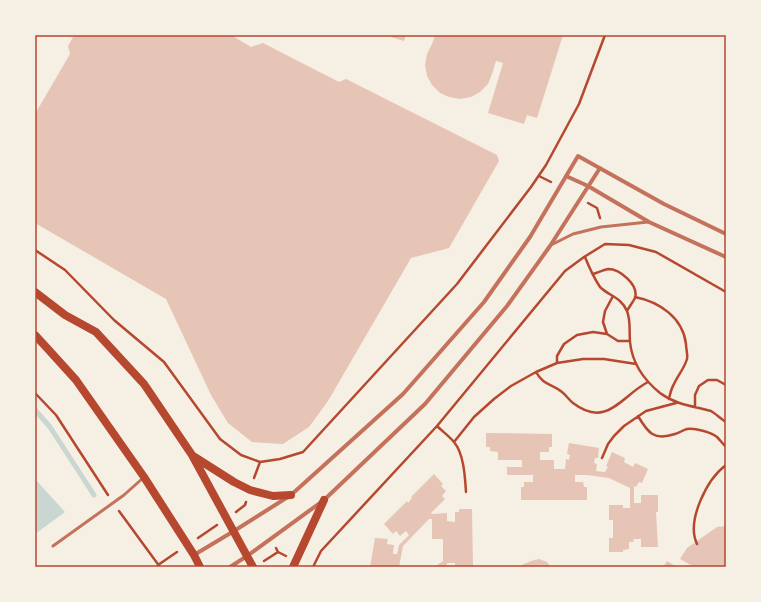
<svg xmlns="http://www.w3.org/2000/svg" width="761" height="602" viewBox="0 0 761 602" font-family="Roboto,sans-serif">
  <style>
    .water { fill: #c9d6d2 }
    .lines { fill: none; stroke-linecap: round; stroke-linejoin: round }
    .stream { stroke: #c9d6d2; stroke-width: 5 }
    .building { fill: #e6c5b7 }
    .path { stroke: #b5482f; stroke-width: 2.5 }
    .service { stroke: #c5725c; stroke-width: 3 }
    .minor { stroke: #c5725c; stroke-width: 4 }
    .secondary { stroke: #b5482f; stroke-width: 8 }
    .neatline { fill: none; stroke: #b5482f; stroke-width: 1.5 }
  </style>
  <rect width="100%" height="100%" fill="#f6efe4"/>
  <path class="water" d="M 35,479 L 65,512 L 35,534 Z"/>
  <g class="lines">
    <path class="stream" d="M 35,410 L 50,427 L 94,495"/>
  </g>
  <path class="building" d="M 74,35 L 231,35 L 251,47 L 263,43 L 339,82 L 346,79 L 497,155 L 499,161 L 449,248 L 411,258 L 328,401 L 309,427 L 283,444 L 252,442 L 228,423 L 211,395 L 166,299 L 35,223 L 35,114 L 70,54 L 68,46 Z
    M 392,35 L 406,35 L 404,41 L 391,37 Z
    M 435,35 L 563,35 L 537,118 L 527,115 L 524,124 L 488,113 L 503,63 L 496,61 L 492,74 L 488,84 L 480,92 L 471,97 L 460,99 L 449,97 L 440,93 L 432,85 L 427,76 L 425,65 L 427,54 L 432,44 Z
    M 486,433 L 552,434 L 552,447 L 549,447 L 549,452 L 540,452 L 540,460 L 554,460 L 554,469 L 565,469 L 566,459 L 569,460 L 570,455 L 567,454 L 569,443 L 599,448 L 598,458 L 595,458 L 594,463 L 597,464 L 596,471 L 605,472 L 608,467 L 606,466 L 612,452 L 625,458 L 624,462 L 633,467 L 635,463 L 648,469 L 642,483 L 639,482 L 636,487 L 634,486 L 634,503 L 641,503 L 641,495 L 658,495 L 658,512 L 656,512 L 658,547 L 641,547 L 641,539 L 634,539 L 633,542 L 629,542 L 629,549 L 623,550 L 623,552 L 609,552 L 609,538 L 613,538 L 613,520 L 609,520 L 609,505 L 623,505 L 623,508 L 630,508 L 630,488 L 609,478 L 587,475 L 575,475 L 575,482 L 583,482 L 584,487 L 587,487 L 587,500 L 521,500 L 521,487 L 524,487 L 524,482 L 533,482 L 533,475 L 507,475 L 507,467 L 522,467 L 522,460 L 498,460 L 498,452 L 490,451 L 490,447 L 486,447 Z
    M 434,474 L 443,484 L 441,486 L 446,491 L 442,496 L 445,499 L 431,513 L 432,514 L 447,513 L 447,521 L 455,522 L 455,512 L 459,512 L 459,509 L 472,509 L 473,567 L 455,567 L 455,563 L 447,563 L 447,565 L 444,567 L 434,567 L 443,561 L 443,539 L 432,539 L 432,519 L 429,519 L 403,546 L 399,567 L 370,567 L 375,538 L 388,539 L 387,544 L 394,545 L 393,554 L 397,554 L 399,545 L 409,535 L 406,531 L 400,536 L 396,531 L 393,534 L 384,524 L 407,501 L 408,503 L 412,498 L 411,497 Z
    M 726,526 L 726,567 L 694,567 L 680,559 L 687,548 L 717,527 Z
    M 539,559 L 547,562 L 551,567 L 517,567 L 531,561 Z
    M 667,561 L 677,567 L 663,567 Z"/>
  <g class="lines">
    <path class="path" d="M 539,176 L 551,182
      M 588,203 L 597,208 L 600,218
      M 35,250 L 65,270 L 114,320 L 164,362 L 220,439 L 241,455 L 260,462 L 280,459 L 303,452 L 457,284 L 531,187 L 546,165 L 579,104 L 605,35
      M 585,257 C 589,267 594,278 600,287 C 609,296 621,297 627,311 C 631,321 629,331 630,342 C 632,362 644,380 660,393 C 672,402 685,405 699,408 C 703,409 707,410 711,411 C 716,414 721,419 726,422
      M 593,274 C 597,273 603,270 608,269 C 620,269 639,285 635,298 C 633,302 629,307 627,311
      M 613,296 L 605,311 L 603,322 L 607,334 L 618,341 L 630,341
      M 635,297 C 660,302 683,318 686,344 C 686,349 688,355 687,359 C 684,369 678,375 674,384 C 671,389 670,394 669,399
      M 557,363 L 557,356 L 564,344 L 577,335 L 593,332 L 607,334
      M 536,372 C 544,386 551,383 562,392 C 566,395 569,400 573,403 C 607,429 621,396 648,382
      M 35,393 L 56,415 L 108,495
      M 695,407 L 695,395 L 699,386 L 708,380 L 717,380 L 726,385
      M 638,416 C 648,433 654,441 675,434 C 679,433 683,430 687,429 C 695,428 711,432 717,437 C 720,440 723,444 726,447
      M 437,426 C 442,431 449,436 454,442 C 464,454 465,477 466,492
      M 454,442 L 474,417 L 494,399 L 511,386 L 536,372 L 557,363 L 583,359 L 604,359 L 636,364
      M 602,458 L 608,444 L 614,436 L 624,426 L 646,411 L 676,403
      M 254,478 L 260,462
      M 119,511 L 160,567
      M 236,512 L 245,505 L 246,502
      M 198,538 L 217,525
      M 697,544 C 686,521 707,479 726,465
      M 276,548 L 278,552 L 286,556
      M 264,561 L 278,552
      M 158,565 L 177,552
      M 313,567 L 321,551 L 437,426 L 565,271 L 584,257 L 605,244 L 629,245 L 656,252 L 726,292"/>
    <path class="service" d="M 551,245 L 573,234 L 601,227 L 648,222
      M 53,546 L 124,495 L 143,478"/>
    <path class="minor" d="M 566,176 L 588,186 L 649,222 L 726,257
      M 194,555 L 234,531 L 291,495 L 403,394 L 484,302 L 530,237 L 578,156 L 664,204 L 726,234
      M 230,567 L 247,556 L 324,500 L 425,404 L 507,306 L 550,246 L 600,168"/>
    <path class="secondary" d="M 35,292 L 65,315 L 96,332 L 144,384 L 192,455 L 253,567
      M 35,335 L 47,348 L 76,380 L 144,477 L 194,555 L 200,567
      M 193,456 L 234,482 L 250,490 L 273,496 L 291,495
      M 293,567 L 324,500"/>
  </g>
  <rect width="761" height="602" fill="none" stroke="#f6efe4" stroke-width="72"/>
  <rect x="36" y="36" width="689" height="530" class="neatline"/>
</svg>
